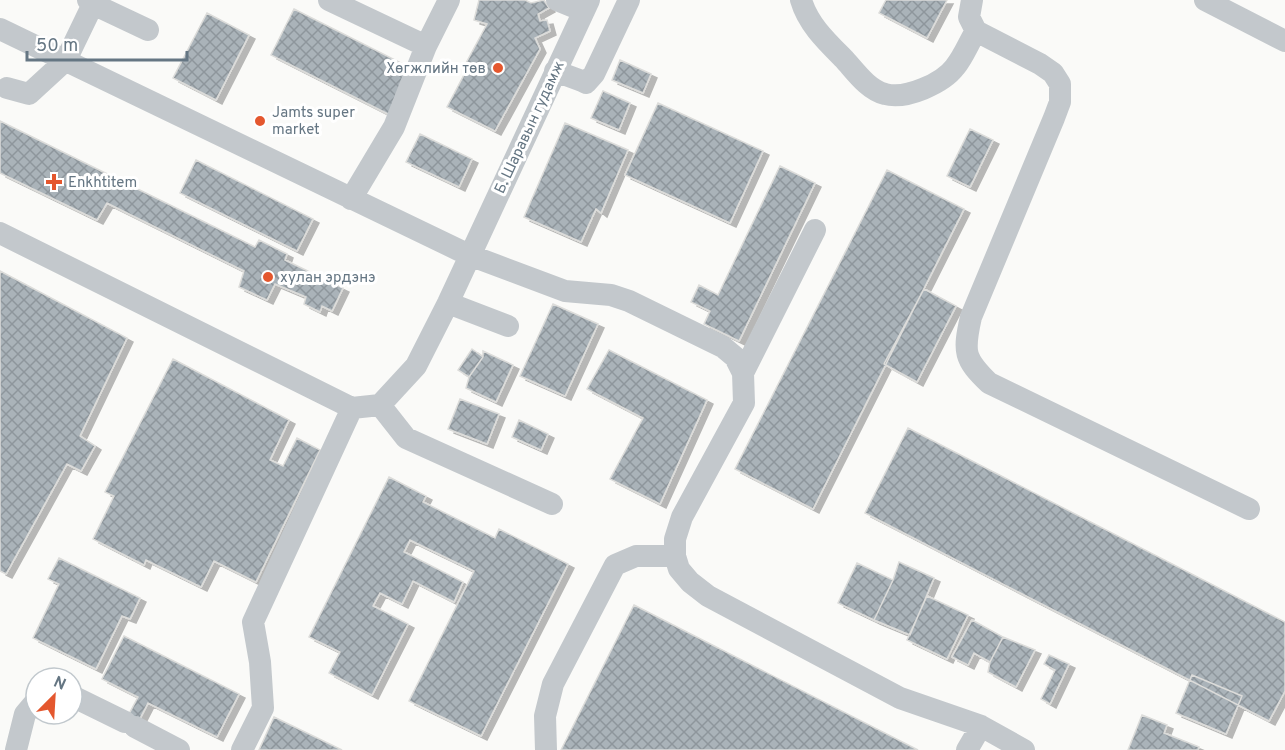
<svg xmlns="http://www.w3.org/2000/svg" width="1285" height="750" viewBox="0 0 1285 750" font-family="Overpass,sans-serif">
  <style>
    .building { fill: url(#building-cross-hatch); stroke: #dcdcda; stroke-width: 1.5; filter: url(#shadow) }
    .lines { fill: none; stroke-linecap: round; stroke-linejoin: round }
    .minor { stroke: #c3c8cc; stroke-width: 22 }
    .poi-dot { fill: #e4572e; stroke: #fff; stroke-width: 2 }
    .labels { text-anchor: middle; stroke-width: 6; stroke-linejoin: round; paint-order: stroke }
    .poi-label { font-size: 15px; fill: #657683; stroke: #fff; text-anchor: start }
    .street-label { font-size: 15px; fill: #657683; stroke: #fff }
  </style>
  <defs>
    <pattern id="building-cross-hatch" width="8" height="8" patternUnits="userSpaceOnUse" patternTransform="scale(1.5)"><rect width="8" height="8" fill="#aab3b9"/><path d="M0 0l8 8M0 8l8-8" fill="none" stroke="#8e969c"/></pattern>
    <filter id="shadow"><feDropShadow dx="6" dy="4" stdDeviation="0" flood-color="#0004"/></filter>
  </defs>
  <rect width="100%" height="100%" fill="#fafaf8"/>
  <path class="building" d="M 479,0 L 525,0 L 531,3 L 544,0 L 549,8 L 538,14 L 540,21 L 547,20 L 550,31 L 535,38 L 540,49 L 495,131 L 447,107 L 466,71 L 465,65 L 487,24 L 474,20 Z
    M 886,0 L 947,0 L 927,38 L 879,13 Z
    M 294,9 L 413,69 L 390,115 L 271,55 Z
    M 207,13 L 249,35 L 216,100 L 173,78 Z
    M 620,60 L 651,74 L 643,93 L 612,80 Z
    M 603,91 L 630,103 L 619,130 L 591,118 Z
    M 658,103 L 763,151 L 730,223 L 625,175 Z
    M 0,121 L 255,247 L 259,240 L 287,254 L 285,260 L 343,288 L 332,311 L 322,306 L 320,312 L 304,304 L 306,297 L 275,284 L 267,300 L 239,287 L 244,271 L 107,203 L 97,220 L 0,173 Z
    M 565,123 L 628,150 L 601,213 L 596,209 L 581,242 L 524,217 Z
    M 970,129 L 993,140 L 970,187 L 947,176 Z
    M 420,134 L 472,159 L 459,187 L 406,162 Z
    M 196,160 L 313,219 L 297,251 L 180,193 Z
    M 780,166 L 815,183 L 739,341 L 704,324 L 710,311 L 691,302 L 699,285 L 718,295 Z
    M 887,170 L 964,209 L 813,509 L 735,469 Z
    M 0,271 L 127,338 L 80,436 L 95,446 L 81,471 L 67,464 L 6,574 L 0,571 Z
    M 924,289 L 956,306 L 917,382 L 884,364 Z
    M 553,304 L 598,324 L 565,396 L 520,376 Z
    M 472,349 L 483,357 L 469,377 L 458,370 Z
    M 609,350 L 707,400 L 660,504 L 610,479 L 643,418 L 587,389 Z
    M 483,351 L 513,365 L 496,402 L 466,388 L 469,377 L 483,357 Z
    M 173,359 L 289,420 L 270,460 L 283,466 L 297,438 L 320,450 L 256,582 L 214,561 L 201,587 L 146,560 L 144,565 L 93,539 L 114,496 L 105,492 Z
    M 460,399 L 499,414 L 487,444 L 448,429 Z
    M 519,420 L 548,434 L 541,450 L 512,437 Z
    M 908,428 L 1285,622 L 1285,691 L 1269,721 L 865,513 Z
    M 389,477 L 426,496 L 423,502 L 495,538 L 499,529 L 568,564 L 481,736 L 409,701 L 474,571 L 410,540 L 404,552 L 463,582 L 454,602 L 413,581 L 402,604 L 380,593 L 373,606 L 408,624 L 372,695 L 329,673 L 340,652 L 309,637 Z
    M 59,558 L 140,598 L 130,619 L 122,616 L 96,669 L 33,638 L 59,584 L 48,579 Z
    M 899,562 L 934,578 L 910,635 L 874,620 L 893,580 Z
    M 857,563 L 893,580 L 874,620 L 838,603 Z
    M 927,596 L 968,615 L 947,659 L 907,640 Z
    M 634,605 L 918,750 L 561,750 Z
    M 634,605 L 918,750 L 561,750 Z
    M 972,620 L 1003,637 L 990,662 L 974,653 L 968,665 L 952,657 Z
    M 124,636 L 239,694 L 217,737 L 148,703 L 132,734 L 121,729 L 138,697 L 102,679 Z
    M 1003,637 L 1035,650 L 1016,687 L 988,672 L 990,662 Z
    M 1049,655 L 1069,664 L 1050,704 L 1041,699 L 1055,670 L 1044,664 Z
    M 1192,675 L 1242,696 L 1226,734 L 1176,713 Z
    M 1142,715 L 1167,725 L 1164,733 L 1199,747 L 1198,750 L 1128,750 Z
    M 274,717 L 342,750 L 259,750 Z"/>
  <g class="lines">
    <path class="minor" d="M 329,0 L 426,46
      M 557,0 L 584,11
      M 801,0 C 808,24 826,41 844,59 C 855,71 868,90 885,94 C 906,100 943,83 955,67 C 964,56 969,42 976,31
      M 972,0 L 969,17 L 976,31 L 1040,64 L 1053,73 L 1060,84 L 1060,102 L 1054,118 L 971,317 C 963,352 964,359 989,383 L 1249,509
      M 1205,0 L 1285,41
      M 93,4 L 148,30
      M 0,29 L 469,255 L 565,291 L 611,295 L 629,301 L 723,347 L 735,357 L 743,373 L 744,403 L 682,517 L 675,539 L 675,556 L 679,569 L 690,582 L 708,596 L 900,698 L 981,726 L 1024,750
      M 555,71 L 582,81 L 586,83 L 594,74 L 629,0
      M 7,88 L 29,94 L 66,60 L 93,4 L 88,0
      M 351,199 L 394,127 L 426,46 L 449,0
      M 0,233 L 352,408
      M 448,303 L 508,326
      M 743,373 L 815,230
      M 380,405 L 406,438 L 552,504
      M 72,696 L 125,722
      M 135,727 L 179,750
      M 16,750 L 25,714 L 36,701
      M 242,750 L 263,708 L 260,662 L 253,622 L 352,408 L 380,405 L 416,366 L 448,303 L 589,0
      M 546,750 L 545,716 L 553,684 L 615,565 L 636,556 L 675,556
      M 967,750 L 981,726"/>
  </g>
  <g class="poi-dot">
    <circle cx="498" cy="68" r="6"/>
    <circle cx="260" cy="121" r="6"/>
    <path d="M51 173h6v6h6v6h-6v6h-6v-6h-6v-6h6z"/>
    <circle cx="268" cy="277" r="6"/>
  </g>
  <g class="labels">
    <g class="poi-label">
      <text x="486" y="73" text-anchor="end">Хөгжлийн төв</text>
      <text x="272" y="117">Jamts super<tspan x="272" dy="17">market</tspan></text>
      <text x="68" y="187">Enkhtitem</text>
      <text x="280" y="282">хулан эрдэнэ</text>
    </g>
    <g class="street-label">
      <text transform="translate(529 127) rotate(-65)" y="5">Б. Шаравын гудамж</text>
    </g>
  </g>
  <g transform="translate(54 696) rotate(24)"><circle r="28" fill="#ffffff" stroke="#c1c8cd" stroke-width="1.5"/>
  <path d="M0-4.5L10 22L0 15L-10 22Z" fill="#e4572e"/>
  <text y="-9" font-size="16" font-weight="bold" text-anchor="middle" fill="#657683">N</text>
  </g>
  <path d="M27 51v9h160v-9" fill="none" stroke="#657683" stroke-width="3"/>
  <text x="36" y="51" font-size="18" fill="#657683" stroke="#ffffff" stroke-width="4.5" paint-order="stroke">50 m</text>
</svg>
